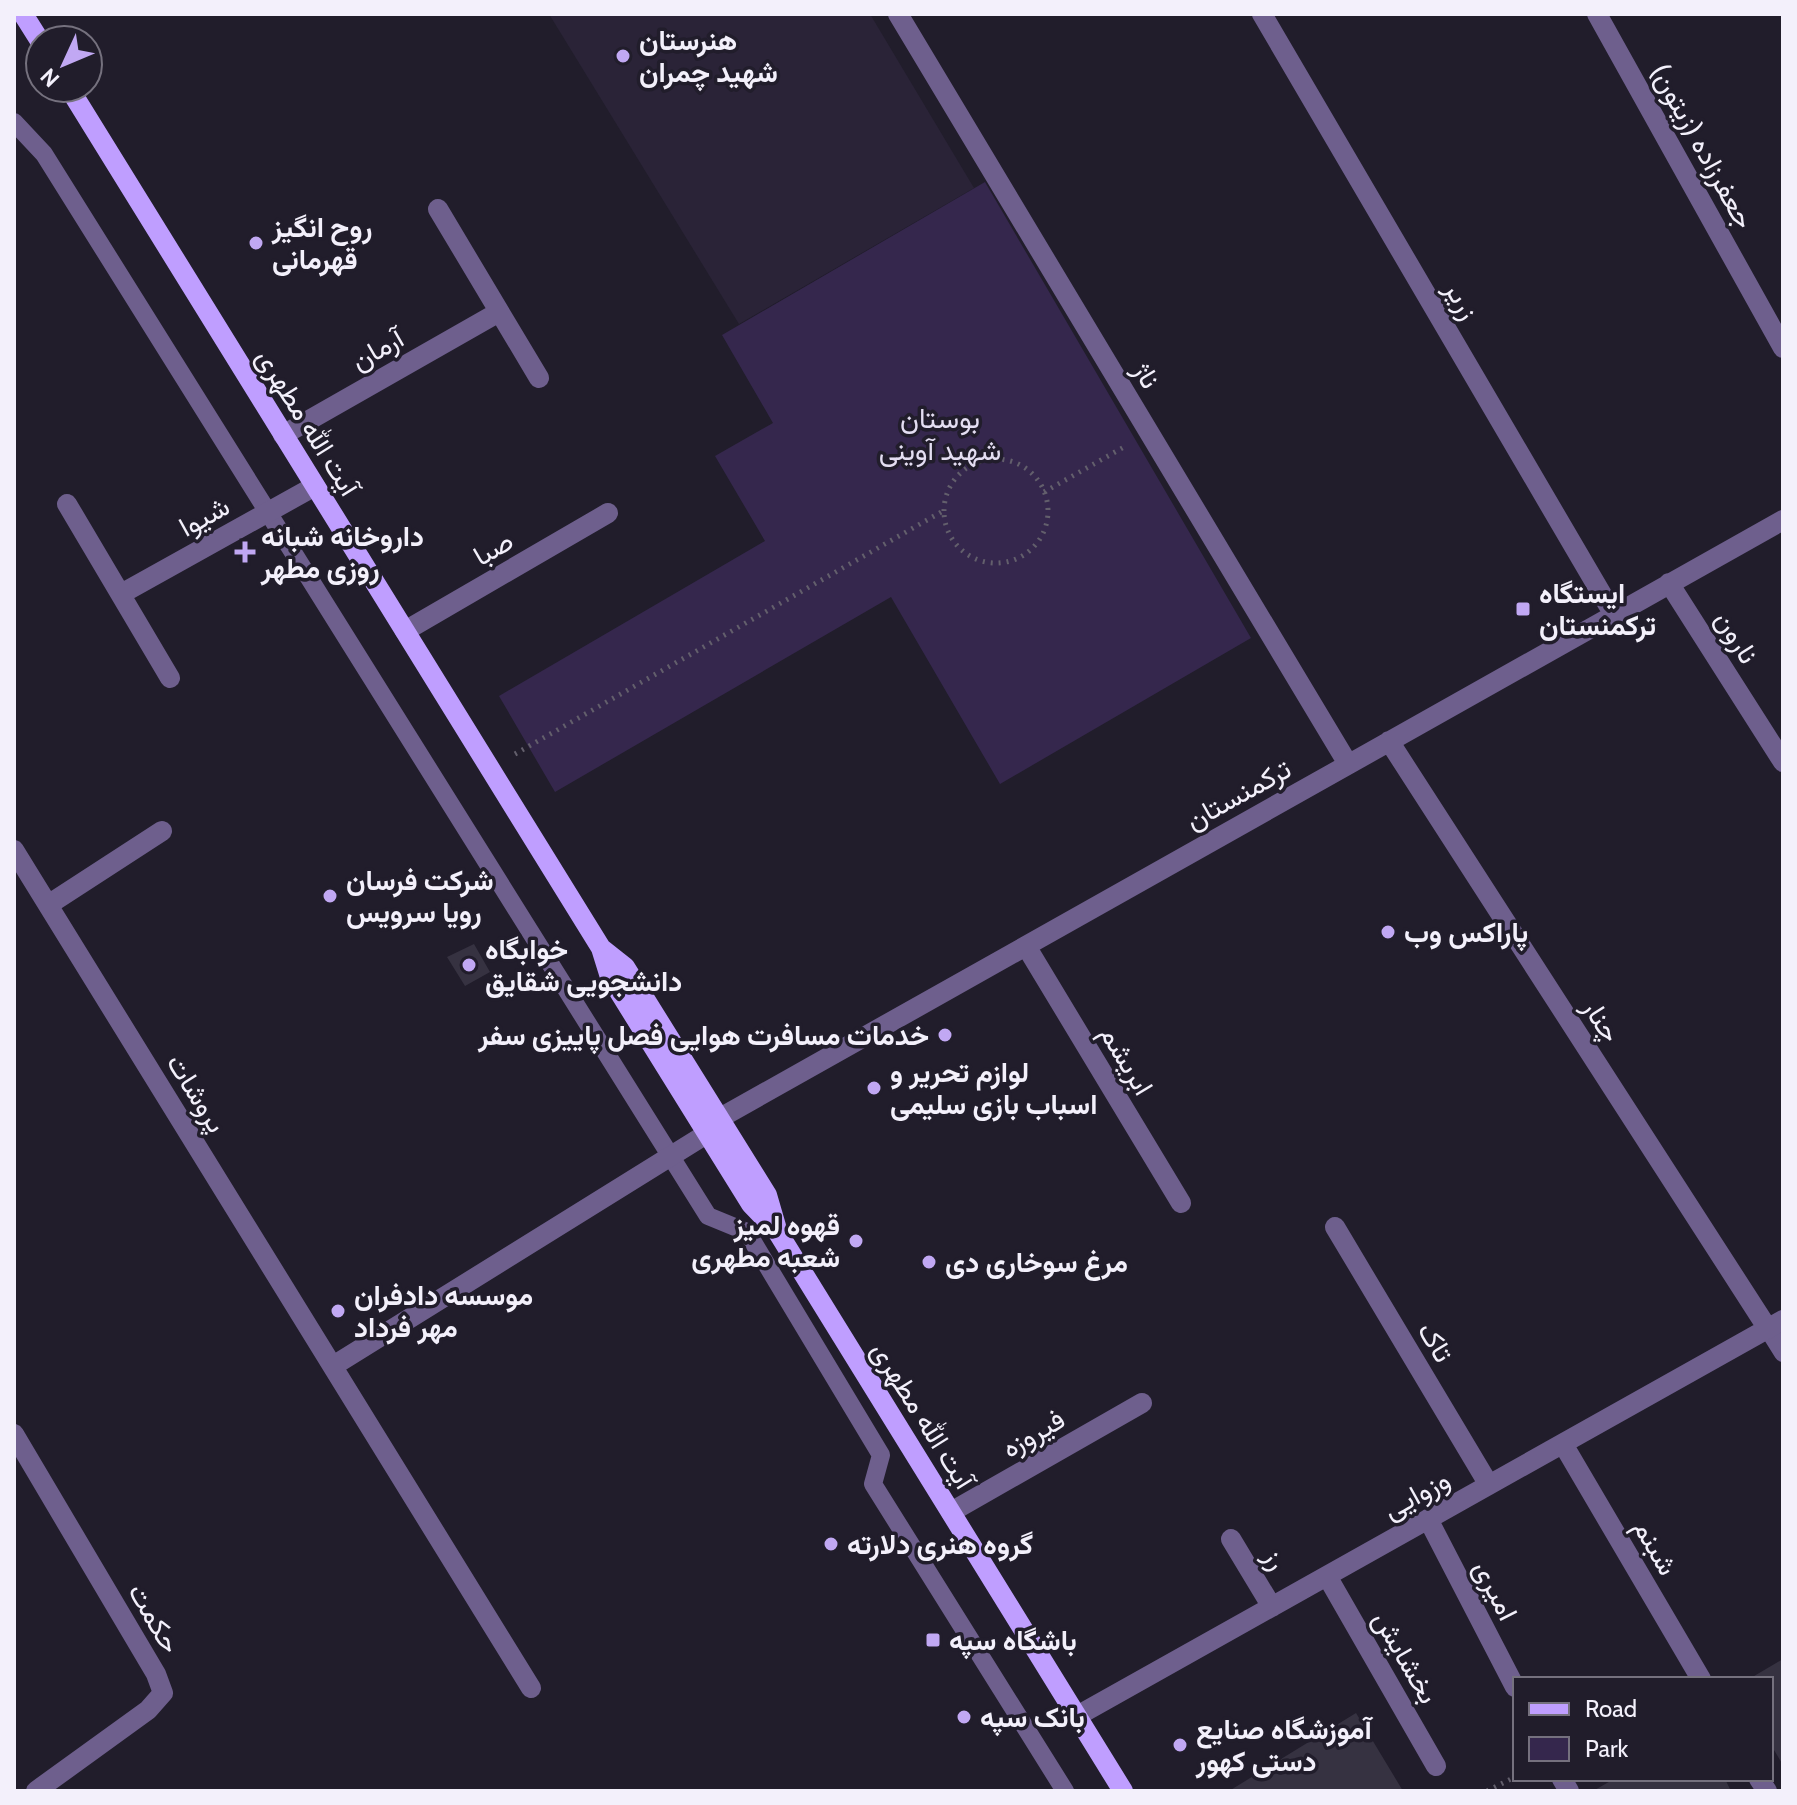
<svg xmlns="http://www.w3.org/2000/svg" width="1797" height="1805" viewBox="0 0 1797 1805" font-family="Cabin,Vazirmatn,sans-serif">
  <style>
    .built { fill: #2a2337 }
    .green { fill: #35274d }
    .building { fill: #363241 }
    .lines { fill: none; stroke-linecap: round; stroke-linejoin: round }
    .path { stroke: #635f6c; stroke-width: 5; stroke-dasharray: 2 6; stroke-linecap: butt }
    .service { stroke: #6e5f8d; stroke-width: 18 }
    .minor { stroke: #6e5f8d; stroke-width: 20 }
    .primary { stroke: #bf9eff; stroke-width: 20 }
    .poi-dot { fill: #c1a8f3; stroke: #211d2b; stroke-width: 3 }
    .labels { text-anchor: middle; stroke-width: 7; stroke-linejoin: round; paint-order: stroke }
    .poi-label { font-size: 28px; font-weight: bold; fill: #f3f0fb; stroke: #211d2b; text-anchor: start }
    .street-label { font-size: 28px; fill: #f3f0fb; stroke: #211d2b }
    .park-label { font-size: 28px; fill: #e4def2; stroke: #211d2b }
  </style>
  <rect width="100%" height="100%" fill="#211d2b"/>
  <path class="built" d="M 549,14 L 870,14 L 974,188 L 739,324 Z"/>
  <path class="green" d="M 985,182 L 1251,638 L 1000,784 L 891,597 L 555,792 L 499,696 L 765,541 L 715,456 L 773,423 L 722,335 Z"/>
  <path class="building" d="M 474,944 L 490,972 L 465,986 L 447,957 Z
    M 1783,1659 L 1783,1765 L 1771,1745 L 1771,1679 L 1749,1679 Z
    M 1356,1713 L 1403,1791 L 1229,1791 Z
    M 1614,1779 L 1725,1779 L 1731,1791 L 1593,1791 Z"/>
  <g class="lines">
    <path class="path" d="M944 511a52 52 0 1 1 104 0a52 52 0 1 1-104 0Z
      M 1044,492 L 1124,447
      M 515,754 L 943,511
      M 1487,1791 L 1515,1777"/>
    <path class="service" d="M 14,122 L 44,154 L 708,1216 L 747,1232 L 881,1455 L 873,1484 L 1065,1791
      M 1768,1329 L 1783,1353"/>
    <path class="minor" d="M 898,14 L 1348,764
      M 1262,14 L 1614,615
      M 1597,14 L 1783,348
      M 438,209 L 539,378
      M 283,435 L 499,312
      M 67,504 L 170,678
      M 1669,583 L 1783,762
      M 121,594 L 315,486
      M 405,631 L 608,513
      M 1389,741 L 1768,1329
      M 14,850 L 531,1688
      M 48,905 L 162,831
      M 1026,946 L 1181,1203
      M 720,1118 L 1783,520
      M 1335,1227 L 1489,1485
      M 333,1366 L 708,1133
      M 14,1434 L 156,1674 L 163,1693 L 148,1710 L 36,1791
      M 1563,1444 L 1701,1679
      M 951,1512 L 1142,1403
      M 1428,1519 L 1515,1687
      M 1231,1539 L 1272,1607
      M 1327,1576 L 1436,1766
      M 1077,1716 L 1783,1320
      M 1562,1779 L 1569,1791
      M 1759,1779 L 1767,1791"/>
    <path class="primary" d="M 23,14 L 40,41
      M 69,88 L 601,948 L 610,977 L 751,1204 L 777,1231 L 1123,1791
      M 601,948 L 625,967 L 767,1195 L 776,1226"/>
  </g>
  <g class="poi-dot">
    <circle cx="623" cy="56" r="8"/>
    <circle cx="256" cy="243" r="8"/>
    <path d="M241 540h8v8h8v8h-8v8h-8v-8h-8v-8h8z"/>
    <rect x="1515" y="601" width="16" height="16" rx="4"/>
    <circle cx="330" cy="896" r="8"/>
    <circle cx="1388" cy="932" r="8"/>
    <circle cx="469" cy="965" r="8"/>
    <circle cx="945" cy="1035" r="8"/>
    <circle cx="874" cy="1088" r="8"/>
    <circle cx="856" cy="1241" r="8"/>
    <circle cx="929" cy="1262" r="8"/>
    <circle cx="338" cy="1311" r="8"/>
    <circle cx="831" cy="1544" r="8"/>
    <rect x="925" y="1632" width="16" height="16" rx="4"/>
    <circle cx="964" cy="1717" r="8"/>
    <circle cx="1180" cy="1745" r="8"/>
  </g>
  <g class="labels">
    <g class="poi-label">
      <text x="639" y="50">هنرستان<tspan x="639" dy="32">شهید چمران</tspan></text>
      <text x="272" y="237">روح انگیز<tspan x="272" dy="32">قهرمانی</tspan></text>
      <text x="261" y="546">داروخانه شبانه<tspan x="261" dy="32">روزی مطهر</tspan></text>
      <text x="1539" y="603">ایستگاه<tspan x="1539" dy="32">ترکمنستان</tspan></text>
      <text x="346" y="890">شرکت فرسان<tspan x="346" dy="32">رویا سرویس</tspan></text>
      <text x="1404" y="942">پاراکس وب</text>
      <text x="485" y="959">خوابگاه<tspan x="485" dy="32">دانشجویی شقایق</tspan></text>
      <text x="929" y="1045" text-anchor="end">خدمات مسافرت هوایی فصل پاییزی سفر</text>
      <text x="890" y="1082">لوازم تحریر و<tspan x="890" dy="32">اسباب بازی سلیمی</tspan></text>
      <text x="840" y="1235" text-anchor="end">قهوه لمیز<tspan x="840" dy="32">شعبه مطهری</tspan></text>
      <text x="945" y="1272">مرغ سوخاری دی</text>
      <text x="354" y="1305">موسسه دادفران<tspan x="354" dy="32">مهر فرداد</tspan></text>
      <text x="847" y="1554">گروه هنری دلارته</text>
      <text x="949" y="1650">باشگاه سپه</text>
      <text x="980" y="1727">بانک سپه</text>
      <text x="1196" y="1739">آموزشگاه صنایع<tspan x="1196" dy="32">دستی کهور</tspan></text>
    </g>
    <g class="street-label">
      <text transform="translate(1703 146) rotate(61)" y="10">جعفرزاده (زیتون)</text>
      <text transform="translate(1462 300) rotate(60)" y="10">زریر</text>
      <text transform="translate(377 349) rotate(-30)" y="10">آرمان</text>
      <text transform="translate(1147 375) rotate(59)" y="10">ناژ</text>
      <text transform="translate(308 422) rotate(58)" y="10">آیت الله مطهری</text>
      <text transform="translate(204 516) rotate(-29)" y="10">شیوا</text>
      <text transform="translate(493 548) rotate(-30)" y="10">صبا</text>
      <text transform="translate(1737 637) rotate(58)" y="10">نارون</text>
      <text transform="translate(1238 794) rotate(-29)" y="10">ترکمنستان</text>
      <text transform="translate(1602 1020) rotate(57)" y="10">چنار</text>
      <text transform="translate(1127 1060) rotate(59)" y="10">ابریشم</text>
      <text transform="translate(197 1093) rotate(58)" y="10">پروشات</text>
      <text transform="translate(1436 1342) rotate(59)" y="10">تاک</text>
      <text transform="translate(923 1415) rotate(58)" y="10">آیت الله مطهری</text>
      <text transform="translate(1033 1433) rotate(-30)" y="10">فیروزه</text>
      <text transform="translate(1416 1494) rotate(-29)" y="10">وزوایی</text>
      <text transform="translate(1656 1547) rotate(60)" y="10">شبنم</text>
      <text transform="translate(1276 1559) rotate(59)" y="10">رز</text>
      <text transform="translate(1496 1590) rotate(63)" y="10">امیری</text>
      <text transform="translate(155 1618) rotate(60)" y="10">حکمت</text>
      <text transform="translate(1406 1657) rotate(60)" y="10">بخشایش</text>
    </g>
    <g class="park-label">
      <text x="940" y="428">بوستان<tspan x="940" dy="32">شهید آوینی</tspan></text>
    </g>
  </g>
  <rect width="1797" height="1805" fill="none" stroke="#f3f0fb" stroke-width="32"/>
  <rect x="1513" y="1677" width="260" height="104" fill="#211d2b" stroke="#75717e" stroke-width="2"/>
  <rect x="1529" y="1703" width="40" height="12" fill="#bf9eff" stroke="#75717e" stroke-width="2"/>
  <text x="1585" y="1717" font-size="24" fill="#f3f0fb">Road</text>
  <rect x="1529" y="1737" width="40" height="24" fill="#35274d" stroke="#75717e" stroke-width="2"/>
  <text x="1585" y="1757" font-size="24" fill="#f3f0fb">Park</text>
  <g transform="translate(64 64) rotate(226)"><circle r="38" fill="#211d2b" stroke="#75717e" stroke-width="2"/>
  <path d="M0-6L14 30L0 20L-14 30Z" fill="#c1a8f3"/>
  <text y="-12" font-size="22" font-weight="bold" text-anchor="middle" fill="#f3f0fb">N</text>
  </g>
</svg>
